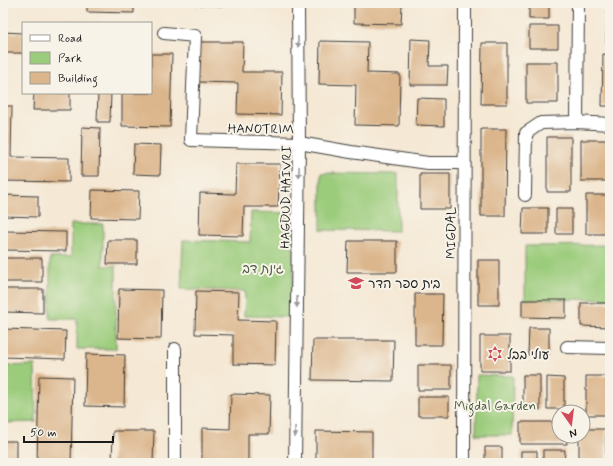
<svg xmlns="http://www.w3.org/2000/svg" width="613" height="466" viewBox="0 0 613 466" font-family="Mynerve,'Playpen Sans Hebrew',sans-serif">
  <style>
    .green { fill: #9bcc7b; stroke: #5c744c }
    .building { fill: #dbb58b }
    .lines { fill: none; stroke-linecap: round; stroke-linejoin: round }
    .street-casing { stroke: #3d3b38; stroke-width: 14 }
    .street { stroke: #fff; stroke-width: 12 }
    .oneway { fill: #999 }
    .labels { text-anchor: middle; stroke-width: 4; stroke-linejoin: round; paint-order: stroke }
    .street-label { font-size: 13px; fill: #1c1c1c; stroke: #f7f3e8 }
    .park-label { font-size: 13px; fill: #485a3d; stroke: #f7f3e8 }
    .poi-label { font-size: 13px; fill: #1c1c1c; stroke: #f7f3e8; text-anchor: start }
  </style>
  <rect width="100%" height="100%" fill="#f7f3e8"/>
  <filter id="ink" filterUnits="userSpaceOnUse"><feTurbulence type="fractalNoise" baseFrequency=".025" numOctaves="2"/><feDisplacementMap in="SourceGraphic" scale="8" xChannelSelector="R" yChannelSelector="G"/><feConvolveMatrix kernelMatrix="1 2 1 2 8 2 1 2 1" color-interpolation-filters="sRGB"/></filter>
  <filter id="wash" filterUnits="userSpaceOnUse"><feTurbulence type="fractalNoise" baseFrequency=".012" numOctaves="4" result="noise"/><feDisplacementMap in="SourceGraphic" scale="16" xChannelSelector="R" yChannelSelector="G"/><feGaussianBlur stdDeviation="0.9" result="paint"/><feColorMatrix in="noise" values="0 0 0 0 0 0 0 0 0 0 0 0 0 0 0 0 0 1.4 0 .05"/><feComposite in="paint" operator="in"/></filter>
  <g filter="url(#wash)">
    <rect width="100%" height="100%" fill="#f5e8d4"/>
    <path class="green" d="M 321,173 L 398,174 L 398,231 L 321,230 Z
      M 251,212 L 295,213 L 292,317 L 244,316 L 245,291 L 181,289 L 183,240 L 250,242 Z
      M 71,224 L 103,224 L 103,266 L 116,266 L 116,349 L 77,349 L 77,319 L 50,319 L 50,258 L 71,257 Z
      M 610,245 L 610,299 L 525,300 L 525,246 Z
      M 35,365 L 36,422 L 3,423 L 3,366 Z
      M 477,375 L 513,376 L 512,435 L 476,435 Z"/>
    <g id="blocks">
      <path class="building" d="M 87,3 L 134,3 L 134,13 L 87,12 Z
        M 196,3 L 228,3 L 228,6 L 196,5 Z
        M 254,3 L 279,3 L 279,5 L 254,4 Z
        M 354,3 L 402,3 L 401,24 L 354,23 Z
        M 607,3 L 610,3 L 610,43 L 606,43 Z
        M 529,4 L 549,4 L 549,19 L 529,19 Z
        M 529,26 L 558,26 L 558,48 L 529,48 Z
        M 3,32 L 23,33 L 23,53 L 3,53 Z
        M 411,39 L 430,40 L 429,66 L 448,66 L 447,85 L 410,85 Z
        M 320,41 L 368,42 L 367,73 L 400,74 L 399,126 L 355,125 L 356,85 L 319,84 Z
        M 200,42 L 243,42 L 242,72 L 282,72 L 281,115 L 237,114 L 238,83 L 199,82 Z
        M 482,43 L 507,43 L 507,104 L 481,104 Z
        M 151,54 L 172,54 L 170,127 L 122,126 L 122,93 L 151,93 Z
        M 603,54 L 610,55 L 610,106 L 602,106 Z
        M 526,62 L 558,62 L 558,103 L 526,103 Z
        M 34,93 L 70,93 L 70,110 L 33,110 Z
        M 98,93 L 111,93 L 110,122 L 97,122 Z
        M 417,98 L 444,99 L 444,126 L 416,125 Z
        M 3,106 L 12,106 L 11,157 L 69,158 L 69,182 L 3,181 Z
        M 82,127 L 100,128 L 99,176 L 81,176 Z
        M 481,129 L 506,129 L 505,216 L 481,216 Z
        M 547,137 L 571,137 L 571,192 L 547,192 Z
        M 581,140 L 610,140 L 610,181 L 581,181 Z
        M 134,144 L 161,145 L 160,175 L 133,174 Z
        M 236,164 L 280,164 L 278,207 L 244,207 L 243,236 L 199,235 L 200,193 L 235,194 Z
        M 420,174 L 450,174 L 450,209 L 420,209 Z
        M 92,190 L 139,191 L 138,219 L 91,218 Z
        M 3,195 L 38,196 L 38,217 L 3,216 Z
        M 586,195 L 610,195 L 610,234 L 586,234 Z
        M 523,208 L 548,208 L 548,234 L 522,234 Z
        M 556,209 L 572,209 L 572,234 L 556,234 Z
        M 3,231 L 66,232 L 66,251 L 3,250 Z
        M 108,240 L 137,240 L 137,264 L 107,264 Z
        M 348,241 L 397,241 L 397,272 L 347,272 Z
        M 3,258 L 42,258 L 42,282 L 3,282 Z
        M 478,260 L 499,260 L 499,305 L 478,305 Z
        M 3,289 L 43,289 L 43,313 L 3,312 Z
        M 119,289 L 162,290 L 161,339 L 118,338 Z
        M 196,291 L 239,292 L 238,320 L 276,321 L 275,365 L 233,364 L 233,335 L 195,334 Z
        M 415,294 L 443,294 L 442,345 L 415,345 Z
        M 522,300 L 566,300 L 566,318 L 522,317 Z
        M 581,303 L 610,303 L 610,327 L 581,326 Z
        M 529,328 L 549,328 L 549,355 L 528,355 Z
        M 3,329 L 66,331 L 65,359 L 3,357 Z
        M 480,336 L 510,336 L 510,371 L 480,371 Z
        M 313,340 L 394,340 L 393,381 L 312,380 Z
        M 86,354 L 125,355 L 124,407 L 85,406 Z
        M 418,365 L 451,365 L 451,390 L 418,390 Z
        M 523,375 L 540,375 L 540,410 L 523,410 Z
        M 39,376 L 73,377 L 71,463 L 37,463 Z
        M 586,376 L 610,376 L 610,415 L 586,415 Z
        M 547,377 L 564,378 L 564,409 L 547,409 Z
        M 231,394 L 270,395 L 269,434 L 248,434 L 248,463 L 202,463 L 202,428 L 230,429 Z
        M 418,397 L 449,397 L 449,416 L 418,416 Z
        M 520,422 L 559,422 L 559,436 L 567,436 L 567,444 L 520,444 Z
        M 583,429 L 606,429 L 606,463 L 579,463 L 579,436 L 583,436 Z
        M 113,431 L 154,431 L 153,463 L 112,463 Z
        M 316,431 L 372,432 L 372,463 L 316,463 Z
        M 3,441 L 16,441 L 16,463 L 3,463 Z
        M 485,447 L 502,447 L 502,463 L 485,463 Z
        M 543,450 L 565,450 L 564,463 L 543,463 Z
        M 521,451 L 537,451 L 537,463 L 521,463 Z"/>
    </g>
  </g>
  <g filter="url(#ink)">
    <use href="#blocks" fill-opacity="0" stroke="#3d3b38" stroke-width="1"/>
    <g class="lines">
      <defs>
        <path id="street" d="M 164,33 L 195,36 L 191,140 L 299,143 L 351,152 L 428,163 L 464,163
          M 577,122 L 578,3
          M 525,195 L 526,133 L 541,123 L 577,122 L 610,124
          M 567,347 L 610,348
          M 175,463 L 175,349
          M 295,463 L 299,143 L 298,3
          M 464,463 L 465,3"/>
      </defs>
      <use href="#street" class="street-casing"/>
      <use href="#street" class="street"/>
    </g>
    <defs><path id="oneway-solid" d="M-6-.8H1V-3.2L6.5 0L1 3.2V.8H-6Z"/></defs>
    <g class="oneway">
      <use href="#oneway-solid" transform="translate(298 42) rotate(89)"/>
      <use href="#oneway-solid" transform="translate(299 172) rotate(91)"/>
      <use href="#oneway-solid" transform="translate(297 302) rotate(91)"/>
      <use href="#oneway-solid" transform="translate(295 432) rotate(91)"/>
    </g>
  </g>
  <defs>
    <symbol id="school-bare" viewBox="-9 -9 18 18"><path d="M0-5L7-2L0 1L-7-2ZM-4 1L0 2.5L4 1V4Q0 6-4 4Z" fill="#d1495b" stroke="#f7f3e8" stroke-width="2.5" paint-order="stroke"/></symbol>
    <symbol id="synagogue-bare" viewBox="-9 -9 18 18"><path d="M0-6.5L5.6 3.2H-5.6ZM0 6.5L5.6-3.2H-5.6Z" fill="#d1495b" stroke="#f7f3e8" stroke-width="2.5" paint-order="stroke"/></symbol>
  </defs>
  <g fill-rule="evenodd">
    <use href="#school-bare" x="345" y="272" width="22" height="22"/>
    <use href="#synagogue-bare" x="484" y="343" width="22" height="22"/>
  </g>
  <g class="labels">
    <g class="street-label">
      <text transform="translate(261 128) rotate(1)" y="5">HANOTRIM</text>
      <text transform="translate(285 197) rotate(-89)" y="5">HAGDUD HAIVRI</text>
      <text transform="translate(450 233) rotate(-90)" y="5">MIGDAL</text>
    </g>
    <g class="park-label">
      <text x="263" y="273">גינת דב</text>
      <text x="495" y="410">Migdal Garden</text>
    </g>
    <g class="poi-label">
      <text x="368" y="288">בית ספר הדר</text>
      <text x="507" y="359">עולי בבל</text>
    </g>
  </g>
  <rect width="613" height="466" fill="none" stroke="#f7f3e8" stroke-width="16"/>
  <rect x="22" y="22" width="130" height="72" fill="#f7f3e8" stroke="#9f9d96"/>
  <rect x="30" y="35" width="20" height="6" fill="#ffffff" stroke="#9f9d96"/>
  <text x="58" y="42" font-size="12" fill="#1c1c1c">Road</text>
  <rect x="30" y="52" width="20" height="12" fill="#9bcc7b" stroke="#9f9d96"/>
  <text x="58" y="62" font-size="12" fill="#1c1c1c">Park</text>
  <rect x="30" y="72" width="20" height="12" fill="#dbb58b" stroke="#9f9d96"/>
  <text x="58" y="82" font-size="12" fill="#1c1c1c">Building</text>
  <g transform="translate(571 424) rotate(166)"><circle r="19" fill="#f7f3e8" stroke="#9f9d96"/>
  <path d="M0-3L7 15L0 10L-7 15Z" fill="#d1495b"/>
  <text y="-6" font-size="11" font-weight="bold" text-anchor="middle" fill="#1c1c1c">N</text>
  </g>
  <path d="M24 436v6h89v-6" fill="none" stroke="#1c1c1c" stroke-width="2"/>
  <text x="30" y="436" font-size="12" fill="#1c1c1c" stroke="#f7f3e8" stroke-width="3" paint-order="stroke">50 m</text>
</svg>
